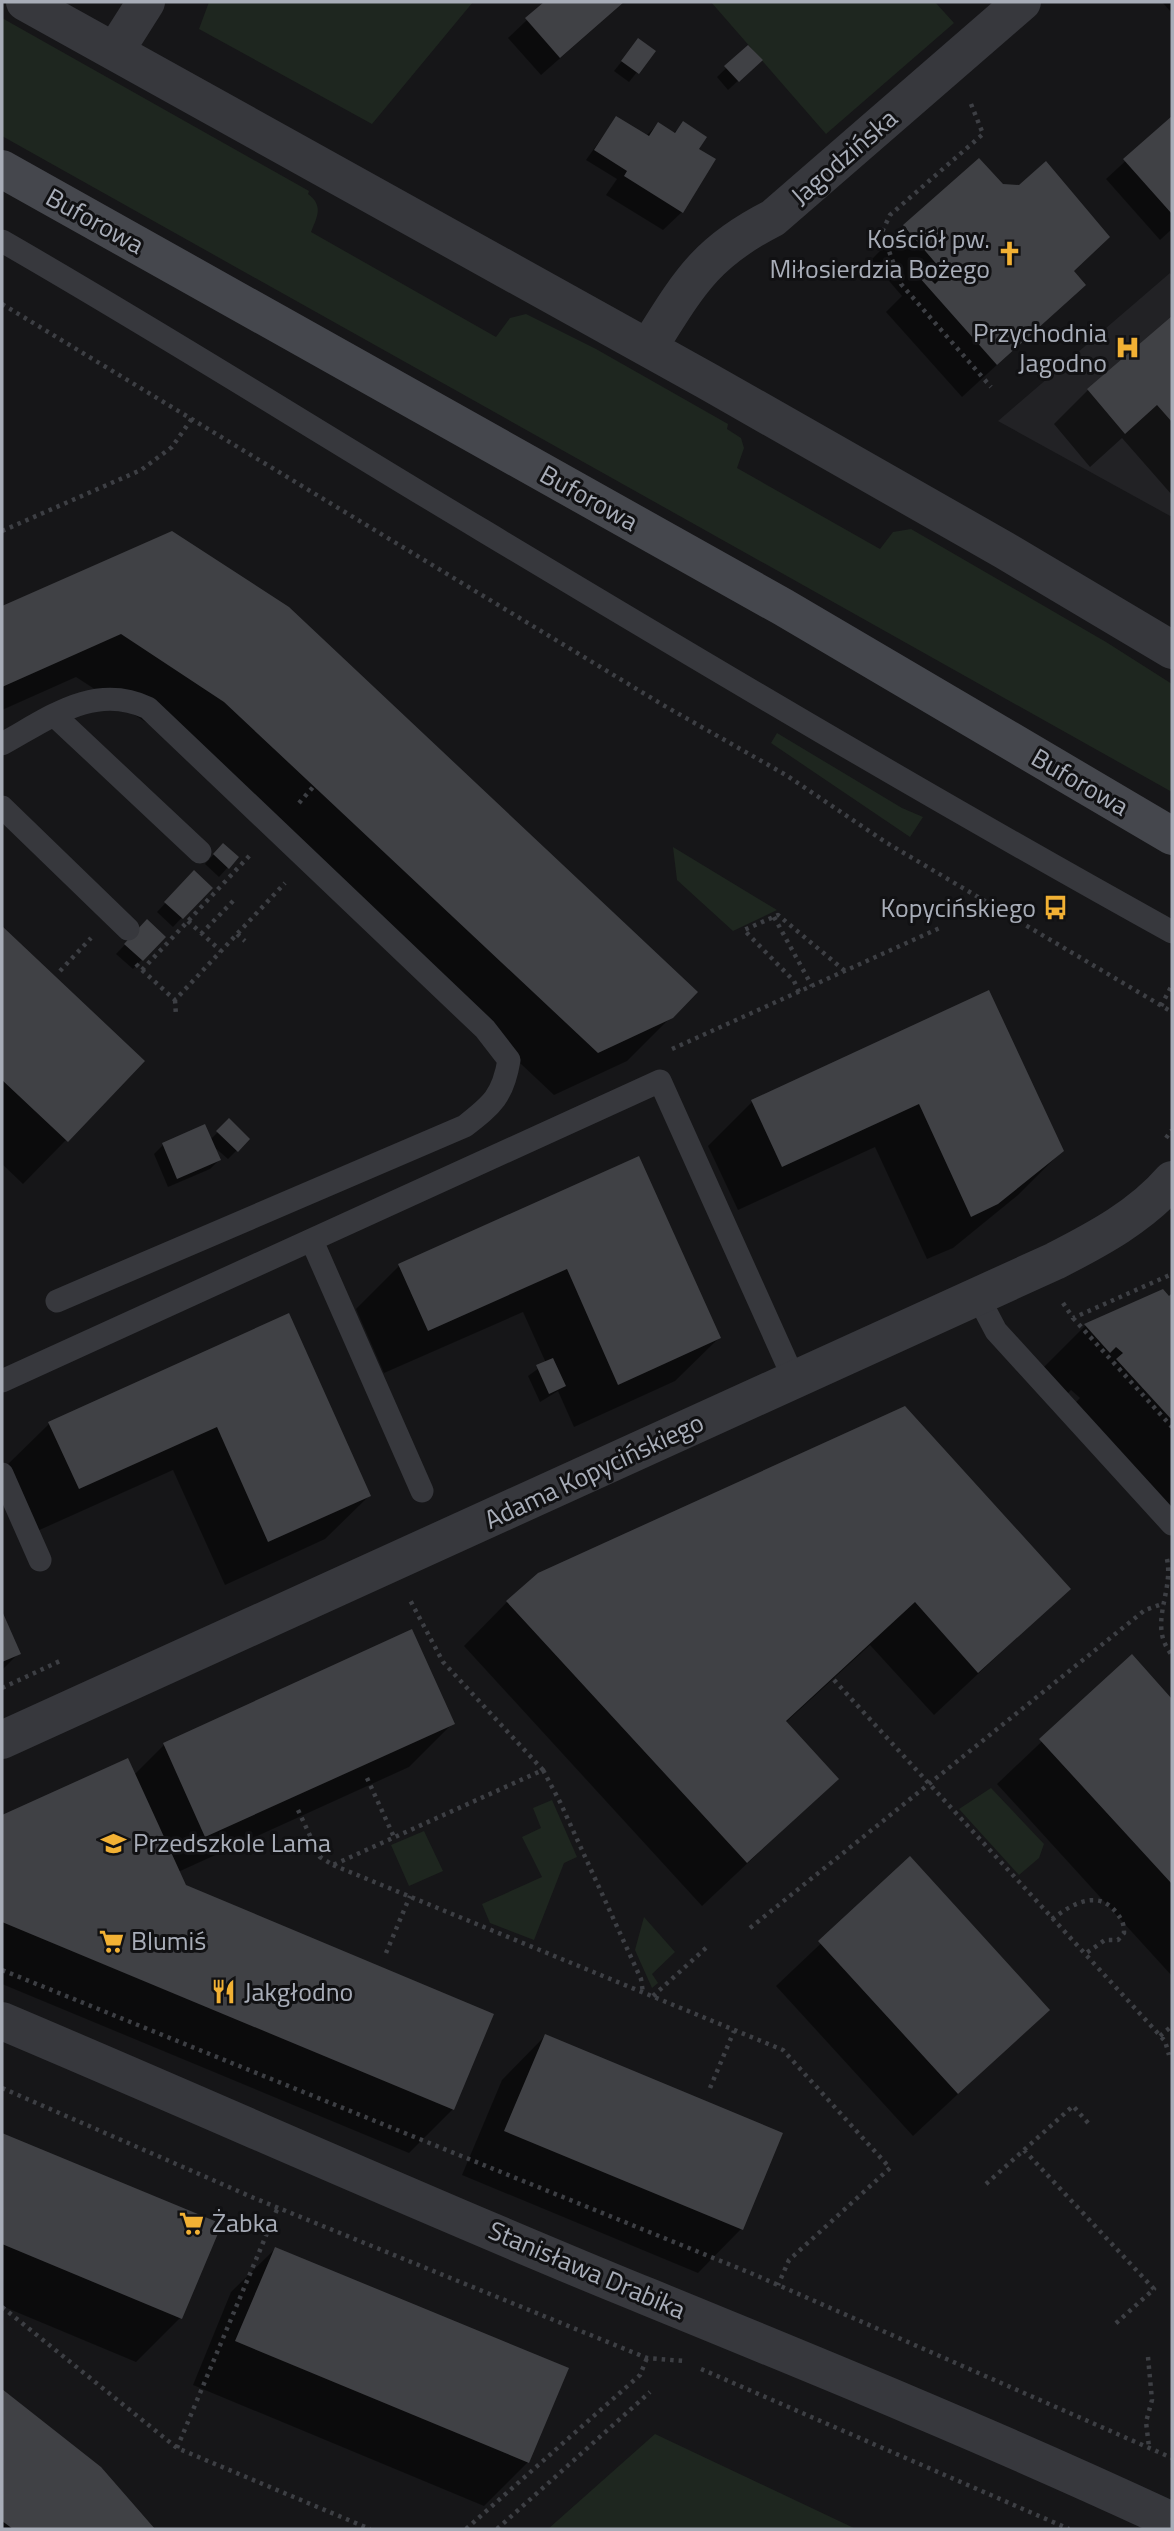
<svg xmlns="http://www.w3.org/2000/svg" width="1174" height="2531" viewBox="0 0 1174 2531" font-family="'Titillium Web',sans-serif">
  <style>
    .built { fill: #222225 }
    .green { fill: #1e261f }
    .shadow { fill: #0007 }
    .building { fill: #404145 }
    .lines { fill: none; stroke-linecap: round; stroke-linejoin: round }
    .path { stroke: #3d3f44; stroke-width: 4.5; stroke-dasharray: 3.5 5; stroke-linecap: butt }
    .service { stroke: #37383d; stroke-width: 23 }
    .minor { stroke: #37383d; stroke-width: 38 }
    .secondary { stroke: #45474d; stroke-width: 38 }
    .labels { text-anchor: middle; stroke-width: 6; stroke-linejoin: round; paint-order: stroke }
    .street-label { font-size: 26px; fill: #a8adb8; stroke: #111113 }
    .poi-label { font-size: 26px; fill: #a8adb8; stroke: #111113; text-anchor: start }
  </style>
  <rect width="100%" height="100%" fill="#161618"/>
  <path class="built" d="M 1170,273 L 1172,276 L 1172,517 L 998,421 Z"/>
  <path class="green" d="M 209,2 L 473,2 L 372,124 L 199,29 Z
    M 711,2 L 935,2 L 954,23 L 826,134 Z
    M 2,18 L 309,191 L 308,194 C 324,206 317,217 311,232 L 496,337 L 510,318 L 526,314 L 596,349 L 728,424 L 727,429 L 741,438 L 744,448 L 737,468 L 880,549 L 893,532 L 911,529 L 1106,642 L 1172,684 L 1172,792 L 2,136 Z
    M 777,733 L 902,808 L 923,817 L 910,837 L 771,743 Z
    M 673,847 L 777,910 L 733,931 L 677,880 Z
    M 991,1788 L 1044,1844 L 1039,1858 L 1019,1875 L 959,1809 Z
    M 552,1800 L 577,1857 L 564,1863 L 534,1940 L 490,1923 L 482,1904 L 542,1877 L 522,1837 L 541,1828 L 533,1808 Z
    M 424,1831 L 443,1871 L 409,1886 L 391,1845 Z
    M 644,1917 L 675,1952 L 652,1974 L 658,1983 L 652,1988 L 635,1950 Z
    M 655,2434 L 856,2529 L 548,2529 Z"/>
  <path class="shadow" d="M 546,2 L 624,2 L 541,75 L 508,38 Z
    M 1162,2 L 1172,2 L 1172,13 Z
    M 638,41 L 653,52 L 629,82 L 614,71 Z
    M 748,47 L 751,69 L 728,90 L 717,77 Z
    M 616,118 L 646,136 L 658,124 L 673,134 L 684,123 L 697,150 L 682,212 L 663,230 L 606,195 L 617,179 L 586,160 Z
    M 1172,118 L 1172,229 L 1160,240 L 1106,179 Z
    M 1002,186 L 1084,285 L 962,397 L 886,312 L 902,296 L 871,260 L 904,227 Z
    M 1171,319 L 1172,320 L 1172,495 L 1122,438 L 1090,467 L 1054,424 L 1088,390 Z
    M 172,533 L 672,1016 L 627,1061 L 554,1095 L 181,745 L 76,677 L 2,710 L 2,608 Z
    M 214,854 L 237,857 L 219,877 L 205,864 Z
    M 194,873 L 210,888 L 173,927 L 157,912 Z
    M 2,928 L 143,1061 L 23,1184 L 2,1164 Z
    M 138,931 L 163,937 L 133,969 L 116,954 Z
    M 988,992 L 1062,1151 L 1018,1195 L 953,1248 L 927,1259 L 875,1147 L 738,1210 L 708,1146 L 752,1102 Z
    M 229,1121 L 248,1139 L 228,1159 L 213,1146 L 219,1160 L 210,1169 L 168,1187 L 154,1154 L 163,1145 L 210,1140 Z
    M 638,1158 L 719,1338 L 675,1381 L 574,1427 L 558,1391 L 540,1402 L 528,1376 L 546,1363 L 523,1312 L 384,1373 L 356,1309 L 399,1266 Z
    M 1162,1291 L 1168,1298 L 1172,1295 L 1172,1511 L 1074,1404 L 1080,1398 L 1071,1390 L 1066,1395 L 1042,1369 L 1085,1326 Z
    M 288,1316 L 369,1496 L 325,1539 L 225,1585 L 173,1470 L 35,1532 L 5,1467 L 49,1424 Z
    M 1069,1589 L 934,1715 L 870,1645 L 785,1723 L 837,1779 L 702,1906 L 464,1646 L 507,1602 Z
    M 2,1615 L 19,1653 L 2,1670 Z
    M 1131,1657 L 1172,1701 L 1172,1976 L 997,1784 Z
    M 453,1723 L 409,1767 L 178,1872 L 184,1886 L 453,2109 L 409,2153 L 2,1984 L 2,1817 L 127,1760 L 134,1775 L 164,1745 Z
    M 910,1859 L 1048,2010 L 913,2136 L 776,1986 Z
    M 545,2036 L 741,2229 L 698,2273 L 462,2175 L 502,2080 Z
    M 2,2135 L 219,2225 L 180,2318 L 136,2362 L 2,2306 Z
    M 275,2249 L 528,2462 L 484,2506 L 193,2385 L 231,2292 Z
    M 2,2392 L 99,2469 L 152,2529 L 2,2529 Z"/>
  <path class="building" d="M 544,2 L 624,2 L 560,58 L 525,18 Z
    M 638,38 L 656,51 L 639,74 L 621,61 Z
    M 748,45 L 763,60 L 739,82 L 724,66 Z
    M 616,116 L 649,136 L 658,122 L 675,133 L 683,121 L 707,137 L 699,149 L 716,159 L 683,213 L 624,176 L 627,171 L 594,150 Z
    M 1172,116 L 1172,214 L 1123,159 Z
    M 979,158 L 1003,184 L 1019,185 L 1046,161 L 1110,237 L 1074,271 L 1086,285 L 997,365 L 919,277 L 924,273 L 935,284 L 945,274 L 903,225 Z
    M 1172,316 L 1172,422 L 1157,405 L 1125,434 L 1087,389 Z
    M 172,531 L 289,607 L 698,992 L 673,1018 L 598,1053 L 224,702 L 121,634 L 2,687 L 2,606 Z
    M 223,843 L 239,857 L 229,869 L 213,854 Z
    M 194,870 L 213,888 L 183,919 L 164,902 Z
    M 147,919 L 166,937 L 143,961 L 124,944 Z
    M 2,926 L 145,1061 L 68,1142 L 2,1080 Z
    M 989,990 L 1064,1151 L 998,1204 L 971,1217 L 919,1104 L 782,1167 L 751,1100 Z
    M 229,1118 L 250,1139 L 238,1152 L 216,1131 Z
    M 205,1124 L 221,1160 L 177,1179 L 162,1143 Z
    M 639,1156 L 721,1338 L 618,1385 L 567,1269 L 428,1331 L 398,1264 Z
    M 1163,1289 L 1169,1296 L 1172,1293 L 1172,1420 L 1116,1359 L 1123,1353 L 1116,1347 L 1110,1353 L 1084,1324 Z
    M 289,1313 L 371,1496 L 268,1542 L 217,1427 L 79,1489 L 48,1422 Z
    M 553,1358 L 566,1386 L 549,1394 L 536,1365 Z
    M 905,1406 L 1071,1589 L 978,1673 L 915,1602 L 786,1721 L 839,1779 L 747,1863 L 506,1601 L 538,1573 Z
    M 2,1611 L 21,1654 L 2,1662 Z
    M 412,1629 L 455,1724 L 205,1837 L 163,1743 Z
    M 1132,1654 L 1172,1699 L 1172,1884 L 1039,1739 Z
    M 128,1758 L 186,1885 L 494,2014 L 454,2110 L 2,1922 L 2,1815 Z
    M 910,1856 L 1050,2010 L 958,2094 L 818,1941 Z
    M 545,2034 L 783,2133 L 743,2230 L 504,2131 Z
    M 2,2133 L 222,2224 L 182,2319 L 2,2244 Z
    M 275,2247 L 569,2368 L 529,2463 L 235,2341 Z
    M 2,2389 L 101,2467 L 155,2529 L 13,2529 L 2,2521 Z"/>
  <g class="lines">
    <path class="path" d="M 971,104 L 983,134 L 890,215 L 882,232 L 901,284 L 991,387
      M 2,304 L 663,705 L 786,775 L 887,843 L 1172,1012
      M 2,531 L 141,470 L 172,447 L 193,417
      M 299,803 L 314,786
      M 774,917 L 812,986
      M 188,921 L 221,951
      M 201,934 L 235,899
      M 237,934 L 245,941
      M 136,964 L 142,970 L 252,853
      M 142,970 L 175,1000 L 285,883
      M 60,971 L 91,938
      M 799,992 L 794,981 L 744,930 L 778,915 L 845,971
      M 175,1000 L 176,1016
      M 1161,1006 L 1172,985
      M 672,1049 L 942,927
      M 1166,1138 L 1172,1130
      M 1063,1303 L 1073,1318 L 1172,1274
      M 1073,1318 L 1172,1427
      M 1167,1559 C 1174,1593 1147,1625 1172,1655
      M 834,1680 L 1165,2041 L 1169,2055
      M 2,1688 L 60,1661
      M 543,1770 L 560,1802 L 641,1979 L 643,1993
      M 367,1778 L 394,1837
      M 298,1810 L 320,1857 L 333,1865 L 543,1770 L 443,1662 L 410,1600
      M 333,1865 L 783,2050 L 890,2168 L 789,2260 L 778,2285
      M 1052,1919 C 1072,1904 1097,1889 1116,1912 C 1122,1920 1124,1923 1124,1933 L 1118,1940 L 1105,1940 L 1085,1954
      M 750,1928 L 1145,1610 L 1165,1603
      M 386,1953 L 410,1896
      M 2,1970 L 753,2274 L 1172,2458
      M 653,1996 L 707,1947
      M 1160,2036 L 1172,2026
      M 2,2088 L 254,2198 L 647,2358 L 684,2361
      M 710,2088 L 734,2031
      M 1024,2150 L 1154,2289 L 1114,2325
      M 986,2184 L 1073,2106 L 1090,2125
      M 2,2307 L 177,2448 L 370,2529
      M 1148,2357 L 1152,2400 L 1146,2422 L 1149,2447
      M 701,2369 L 1069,2529
      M 177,2448 L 278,2207
      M 466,2529 L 640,2375 L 647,2358
      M 497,2529 L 650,2392"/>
    <path class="service" d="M 2,241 C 164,334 321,434 482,530 C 710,667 939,803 1172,932
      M 55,716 L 200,852
      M 2,744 C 48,719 94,682 148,708 L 485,1029 L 509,1060 C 503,1096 492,1105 465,1126 L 57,1301
      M 2,807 L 128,929
      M 312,1241 L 422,1491
      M 977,1295 L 996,1331 L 1172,1524
      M 2,1381 L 660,1081 L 794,1379
      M 2,1474 L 40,1560"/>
    <path class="minor" d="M 25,2 L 709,382 L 1004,550 L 1172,650
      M 115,51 L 146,2
      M 648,348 C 688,285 704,253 773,218 L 1022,2
      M 2,1740 L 1055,1261 C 1098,1239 1141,1216 1172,1180
      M 2,2021 C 208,2108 412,2200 619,2285 C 805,2361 990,2436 1172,2521"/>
    <path class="secondary" d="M 2,169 L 783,607 L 1172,836"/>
  </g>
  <defs>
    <symbol id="church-bare" viewBox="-9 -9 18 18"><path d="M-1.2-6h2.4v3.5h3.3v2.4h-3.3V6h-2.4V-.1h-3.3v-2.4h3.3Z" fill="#f2b134" stroke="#111113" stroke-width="2.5" paint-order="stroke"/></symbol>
    <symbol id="hospital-bare" viewBox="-9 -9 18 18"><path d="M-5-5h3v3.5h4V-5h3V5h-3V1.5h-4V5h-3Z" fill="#f2b134" stroke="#111113" stroke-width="2.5" paint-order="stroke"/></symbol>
    <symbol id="bus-bare" viewBox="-9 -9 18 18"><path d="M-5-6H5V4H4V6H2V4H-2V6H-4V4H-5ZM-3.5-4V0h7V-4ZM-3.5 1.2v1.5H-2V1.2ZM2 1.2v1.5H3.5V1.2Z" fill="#f2b134" stroke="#111113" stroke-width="2.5" paint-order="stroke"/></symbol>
    <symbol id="school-bare" viewBox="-9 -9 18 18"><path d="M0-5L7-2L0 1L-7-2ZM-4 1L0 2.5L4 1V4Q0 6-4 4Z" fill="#f2b134" stroke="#111113" stroke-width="2.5" paint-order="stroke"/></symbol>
    <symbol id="supermarket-bare" viewBox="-9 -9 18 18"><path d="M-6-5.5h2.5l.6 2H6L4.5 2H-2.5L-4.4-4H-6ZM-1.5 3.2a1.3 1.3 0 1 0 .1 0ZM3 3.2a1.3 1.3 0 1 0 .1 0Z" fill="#f2b134" stroke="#111113" stroke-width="2.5" paint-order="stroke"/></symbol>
    <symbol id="restaurant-bare" viewBox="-9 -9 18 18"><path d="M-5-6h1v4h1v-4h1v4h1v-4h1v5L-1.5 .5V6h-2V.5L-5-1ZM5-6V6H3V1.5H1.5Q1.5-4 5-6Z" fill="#f2b134" stroke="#111113" stroke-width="2.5" paint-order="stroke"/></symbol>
  </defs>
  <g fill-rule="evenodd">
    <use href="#church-bare" x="992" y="236" width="35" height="35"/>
    <use href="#hospital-bare" x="1110" y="330" width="35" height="35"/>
    <use href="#bus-bare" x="1038" y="890" width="35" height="35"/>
    <use href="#school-bare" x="96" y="1826" width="35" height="35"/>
    <use href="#supermarket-bare" x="94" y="1924" width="35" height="35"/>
    <use href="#restaurant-bare" x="206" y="1974" width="35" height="35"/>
    <use href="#supermarket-bare" x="174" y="2206" width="35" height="35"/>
  </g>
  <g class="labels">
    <g class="street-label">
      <text transform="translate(844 157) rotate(-41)" y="9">Jagodzińska</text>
      <text transform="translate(95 221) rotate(29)" y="9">Buforowa</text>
      <text transform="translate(589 498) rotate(29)" y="9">Buforowa</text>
      <text transform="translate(1080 782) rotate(30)" y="9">Buforowa</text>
      <text transform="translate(594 1471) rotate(-25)" y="9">Adama Kopycińskiego</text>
      <text transform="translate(587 2270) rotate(23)" y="9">Stanisława Drabika</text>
    </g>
    <g class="poi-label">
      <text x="990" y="248" text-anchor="end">Kościół pw.<tspan x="990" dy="30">Miłosierdzia Bożego</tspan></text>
      <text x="1107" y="342" text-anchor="end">Przychodnia<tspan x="1107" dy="30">Jagodno</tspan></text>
      <text x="1036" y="917" text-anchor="end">Kopycińskiego</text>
      <text x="133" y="1852">Przedszkole Lama</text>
      <text x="131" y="1950">Blumiś</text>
      <text x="244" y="2001">Jakgłodno</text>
      <text x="212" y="2232">Żabka</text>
    </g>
  </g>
  <rect width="1174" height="2531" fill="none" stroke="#a8adb8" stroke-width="7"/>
</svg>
